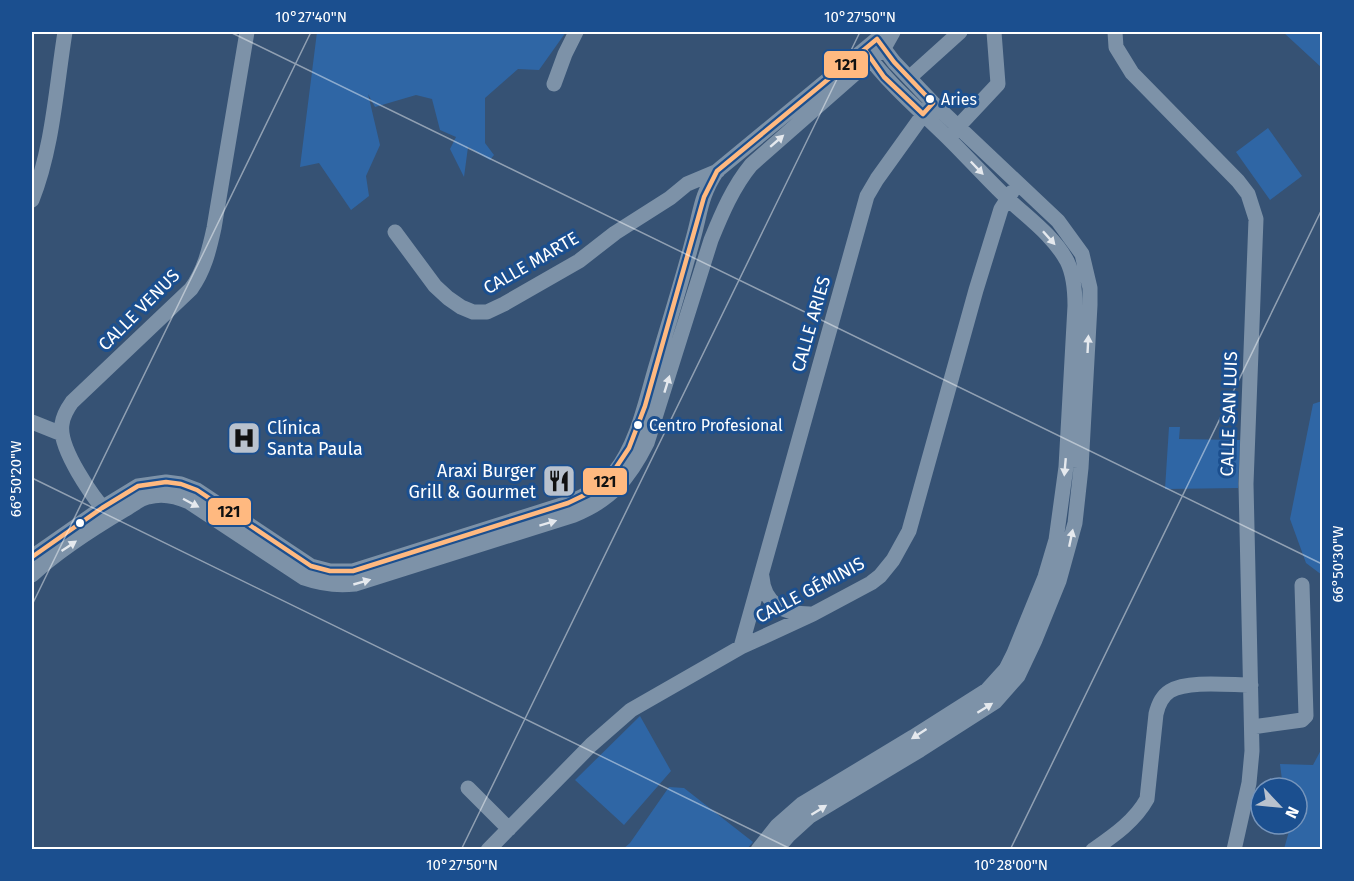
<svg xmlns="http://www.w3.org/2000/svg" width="1354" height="881" viewBox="0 0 1354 881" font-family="'Fira Sans',sans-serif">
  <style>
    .green { fill: #2f66a5 }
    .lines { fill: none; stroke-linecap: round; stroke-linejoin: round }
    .minor { stroke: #7d92a8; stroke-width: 15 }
    .bus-1-casing { stroke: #1b4f8f; stroke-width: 9 }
    .bus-1 { stroke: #ffb980; stroke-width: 4.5 }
    .oneway { fill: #e5e9ee }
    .ticks { fill: none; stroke: #fff; stroke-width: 1.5; stroke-opacity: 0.45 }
    .bus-dot { fill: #fff; stroke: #1b4f8f; stroke-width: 2 }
    .labels { text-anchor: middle; stroke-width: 6; stroke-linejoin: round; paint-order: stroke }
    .bus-label { font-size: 16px; fill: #fff; stroke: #1b4f8f; text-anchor: start }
    .street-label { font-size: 18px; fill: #fff; stroke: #1b4f8f }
    .poi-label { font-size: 18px; fill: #fff; stroke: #1b4f8f; text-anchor: start }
    .line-badge { stroke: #1b4f8f; stroke-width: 2 }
    .pale-badge-label { font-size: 16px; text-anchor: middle; font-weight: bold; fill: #111 }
    .neatline { fill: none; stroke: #fff; stroke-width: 2 }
    .ticks-label { font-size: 15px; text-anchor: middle; fill: #fff }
  </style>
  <rect width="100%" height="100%" fill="#365274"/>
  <path class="green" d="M 317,32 L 566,32 L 539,70 L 518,69 L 485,98 L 485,143 L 494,155 L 490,160 L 468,147 L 464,177 L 450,149 L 456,137 L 440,130 L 432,99 L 416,95 L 375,107 L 368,94 L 380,145 L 366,176 L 369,196 L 351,210 L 319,163 L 300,167 Z
    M 1283,32 L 1322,32 L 1322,68 Z
    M 1268,128 L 1302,176 L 1270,200 L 1236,152 Z
    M 1322,401 L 1322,575 L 1306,563 L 1290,519 L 1313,404 Z
    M 1169,427 L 1180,427 L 1179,439 L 1240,440 L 1238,488 L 1165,489 Z
    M 640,716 L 671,771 L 624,825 L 575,780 Z
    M 1322,748 L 1322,849 L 1284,849 L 1291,824 L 1297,824 L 1297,788 L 1283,788 L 1280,764 L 1313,765 Z
    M 669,787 L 684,788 L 753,842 L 747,849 L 623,849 L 630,843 Z"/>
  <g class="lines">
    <path class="minor" d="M 1115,32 L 1116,47 L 1132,73 L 1238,181 L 1248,194 L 1256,219 L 1246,484 L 1252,751 L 1249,783 L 1234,850
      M 909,78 L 960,32
      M 554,84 L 565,54 L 576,32
      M 954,131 L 998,84 L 994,32
      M 32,200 C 53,147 56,88 65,32
      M 395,232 L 435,286 L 448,298 L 461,307 L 473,312 L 487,312 L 504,304 L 579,261 L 615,233 L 670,198 L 687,184 L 718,171
      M 32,422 L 62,434
      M 109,515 C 93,498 58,448 62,424 C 63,416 67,409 72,402 L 191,289 C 204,271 209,251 214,228 L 247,32
      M 32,557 L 102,508 L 138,486 L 166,482 L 181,484 L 197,490 L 311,566 L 330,571 L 353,571 L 568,503 C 585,496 602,487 614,473 C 638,443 646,399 657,363 C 669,322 682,281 693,239 C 701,211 700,197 717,171 L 877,39 L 893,32
      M 32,575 C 59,550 92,529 124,510 C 132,506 139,499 148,497 C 162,493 176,496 189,502 L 304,578 C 321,584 337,586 355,584 L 574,515 C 611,500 629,479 647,443 L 711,240 C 722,213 733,187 751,165 L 884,48 L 893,32
      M 762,577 C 764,604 784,614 810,614
      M 741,647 L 867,196 L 877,179 L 928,108
      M 1252,727 L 1302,720 L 1306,716 L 1302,585
      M 468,788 L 509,829
      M 488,850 L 591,745 L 631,710 L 741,647 L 813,614 L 871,583 L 880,576 L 893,560 L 909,531 L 976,290 L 1001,209 L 1012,192
      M 758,850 L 777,826 L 802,804 L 913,737 L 987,690 L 1006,669 L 1014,653 L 1045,577 L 1056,540 L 1066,467 L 1075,306 C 1075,291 1074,275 1067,261 C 1053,235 1028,218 1007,198 C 988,180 971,161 952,142 C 923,113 891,87 866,53
      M 776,850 L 788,836 L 810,816 L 920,750 L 995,702 L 1018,676 L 1035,640 L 1059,581 L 1075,523 L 1081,468 L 1090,305 L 1090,288 L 1082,254 L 1058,221 L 933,103 L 894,62 L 878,41
      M 1093,850 C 1113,836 1135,821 1147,799 L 1156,714 C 1158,705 1162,696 1170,691 C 1188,680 1230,685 1251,685"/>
    <defs>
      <path id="bus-1" d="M 32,557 L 102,508 L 138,486 L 166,482 L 181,484 L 197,490 L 311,566 L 330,571 L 353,571 L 568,503 L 593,491 L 609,478 L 629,448 L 645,406 L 704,197 L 717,171 L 877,39 L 894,62 L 933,103 L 923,114 L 884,77 L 865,50"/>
    </defs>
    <use href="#bus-1" class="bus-1-casing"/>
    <use href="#bus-1" class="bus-1"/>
  </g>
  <defs><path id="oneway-solid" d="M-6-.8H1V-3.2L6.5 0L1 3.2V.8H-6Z" transform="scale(1.5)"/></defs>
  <g class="oneway">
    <use href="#oneway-solid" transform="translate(777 141) rotate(-41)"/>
    <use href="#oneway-solid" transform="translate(977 168) rotate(46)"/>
    <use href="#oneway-solid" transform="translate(1049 238) rotate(48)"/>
    <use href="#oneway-solid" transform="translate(1088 344) rotate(-87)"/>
    <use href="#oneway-solid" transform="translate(667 384) rotate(-73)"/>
    <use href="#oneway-solid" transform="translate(1065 467) rotate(95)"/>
    <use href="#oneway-solid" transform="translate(191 503) rotate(28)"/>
    <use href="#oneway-solid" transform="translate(548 523) rotate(-17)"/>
    <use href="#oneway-solid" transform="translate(1071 538) rotate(-78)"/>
    <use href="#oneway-solid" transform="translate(69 546) rotate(-34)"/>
    <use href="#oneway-solid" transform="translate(362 582) rotate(-16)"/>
    <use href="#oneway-solid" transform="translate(985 708) rotate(-32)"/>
    <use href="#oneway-solid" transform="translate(919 734) rotate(147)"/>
    <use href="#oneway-solid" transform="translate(819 810) rotate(-32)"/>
  </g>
  <path class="ticks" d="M 230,32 L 1322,564M 32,478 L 793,850M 32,605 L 311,32M 461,850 L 860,32M 1010,850 L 1322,209"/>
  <defs>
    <symbol id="hospital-square" viewBox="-11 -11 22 22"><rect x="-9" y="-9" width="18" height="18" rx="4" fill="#b9c2ce" stroke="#1b4f8f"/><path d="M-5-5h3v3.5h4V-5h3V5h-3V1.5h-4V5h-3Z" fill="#111"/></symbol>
    <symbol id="restaurant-square" viewBox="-11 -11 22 22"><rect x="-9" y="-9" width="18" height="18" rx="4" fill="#b9c2ce" stroke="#1b4f8f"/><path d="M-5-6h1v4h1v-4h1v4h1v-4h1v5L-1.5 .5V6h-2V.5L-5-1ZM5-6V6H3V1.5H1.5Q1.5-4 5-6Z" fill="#111"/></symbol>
  </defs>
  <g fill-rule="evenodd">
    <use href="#hospital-square" x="225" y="419" width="38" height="38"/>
    <use href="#restaurant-square" x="540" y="462" width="38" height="38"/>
  </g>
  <g class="bus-dot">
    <circle cx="930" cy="99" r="5"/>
    <circle cx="638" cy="425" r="5"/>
    <circle cx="80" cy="523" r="5"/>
  </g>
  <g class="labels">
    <g class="bus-label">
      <text x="941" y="105">Aries</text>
      <text x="649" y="431">Centro Profesional</text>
    </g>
    <g class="street-label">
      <text transform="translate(531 263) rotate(-30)" y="6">CALLE MARTE</text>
      <text transform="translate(139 310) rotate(-45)" y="6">CALLE VENUS</text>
      <text transform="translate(811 324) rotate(-74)" y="6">CALLE ARIES</text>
      <text transform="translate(1229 414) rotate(-88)" y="6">CALLE SAN LUIS</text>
      <text transform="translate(810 590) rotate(-28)" y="6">CALLE GÉMINIS</text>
    </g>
    <g class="poi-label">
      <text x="267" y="434">Clínica<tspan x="267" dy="21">Santa Paula</tspan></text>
      <text x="536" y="477" text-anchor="end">Araxi Burger<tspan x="536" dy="21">Grill &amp; Gourmet</tspan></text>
    </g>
  </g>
  <g class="line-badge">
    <rect x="823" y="50" width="46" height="29" rx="6" fill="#ffb980"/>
    <rect x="582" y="467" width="46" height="29" rx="6" fill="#ffb980"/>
    <rect x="207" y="497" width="45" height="29" rx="6" fill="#ffb980"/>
  </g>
  <g class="pale-badge-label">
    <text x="846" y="70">121</text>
    <text x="605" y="487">121</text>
    <text x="229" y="517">121</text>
  </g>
  <rect width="1354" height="881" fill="none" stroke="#1b4f8f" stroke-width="66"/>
  <g transform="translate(1279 806) rotate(116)"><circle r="28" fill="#1b4f8f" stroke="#7695bc" stroke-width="1.5"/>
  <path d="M0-4.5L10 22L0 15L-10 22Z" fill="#b9c2ce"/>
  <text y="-9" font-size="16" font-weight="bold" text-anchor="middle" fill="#ffffff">N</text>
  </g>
  <rect x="33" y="33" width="1288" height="815" class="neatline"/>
  <g class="ticks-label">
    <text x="311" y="22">10°27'40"N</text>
    <text x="860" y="22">10°27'50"N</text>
    <text transform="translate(16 479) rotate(-90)" y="5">66°50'20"W</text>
    <text transform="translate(1338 564) rotate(-90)" y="5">66°50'30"W</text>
    <text x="462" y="870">10°27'50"N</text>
    <text x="1011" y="870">10°28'00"N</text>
  </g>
</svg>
